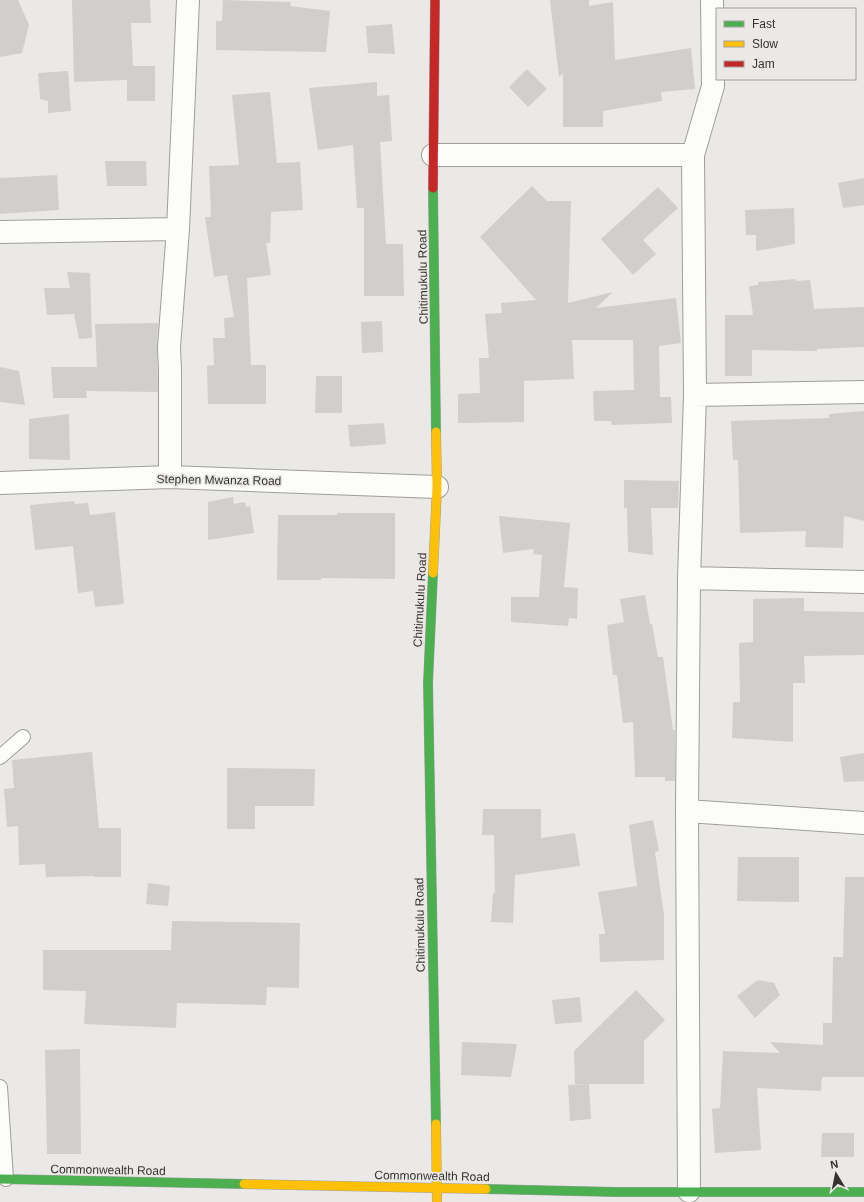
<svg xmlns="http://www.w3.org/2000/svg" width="864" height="1202" viewBox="0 0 864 1202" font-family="Helvetica,sans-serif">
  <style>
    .building { fill: #d0cfce }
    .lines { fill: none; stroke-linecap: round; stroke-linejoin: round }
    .lane-casing { stroke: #9f9e9d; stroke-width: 16 }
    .street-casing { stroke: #9f9e9d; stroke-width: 24 }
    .fast-casing { stroke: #9f9e9d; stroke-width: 10 }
    .slow-casing { stroke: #9f9e9d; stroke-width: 10 }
    .jam-casing { stroke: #9f9e9d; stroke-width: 10 }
    .lane { stroke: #fcfcfb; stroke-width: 14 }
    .street { stroke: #fcfcfb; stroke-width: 22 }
    .fast { stroke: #4caf50; stroke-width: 9 }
    .slow { stroke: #ffc107; stroke-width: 9 }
    .jam { stroke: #c62828; stroke-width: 9 }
    .labels { text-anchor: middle; stroke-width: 3.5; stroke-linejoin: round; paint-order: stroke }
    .street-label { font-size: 12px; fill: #343332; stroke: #ebe9e6 }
  </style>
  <rect width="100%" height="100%" fill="#eae9e7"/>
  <path class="building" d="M 0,0 L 18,0 L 29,25 L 22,53 L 0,57 Z
    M 72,0 L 150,0 L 151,23 L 131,23 L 133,66 L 155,66 L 155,101 L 127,101 L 127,80 L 74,82 Z
    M 223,0 L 291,2 L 290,6 L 330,11 L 326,52 L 216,50 L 216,21 L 222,21 Z
    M 550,0 L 589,0 L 589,6 L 613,2 L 615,60 L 691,48 L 695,89 L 661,92 L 662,101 L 603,111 L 603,127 L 563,127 L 563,73 L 559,77 Z
    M 392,24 L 395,54 L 368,53 L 366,26 Z
    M 527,69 L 547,89 L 528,107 L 509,87 Z
    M 68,71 L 71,111 L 48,113 L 48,101 L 40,99 L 38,73 Z
    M 377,82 L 377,96 L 389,95 L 392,141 L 380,142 L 386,244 L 403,244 L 404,296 L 364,296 L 364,208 L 357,208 L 353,145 L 318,150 L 309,88 Z
    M 270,92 L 277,163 L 300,162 L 303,210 L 271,212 L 270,243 L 266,243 L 271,275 L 247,278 L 251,365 L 266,365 L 266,404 L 208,404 L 207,366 L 214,365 L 213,338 L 225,338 L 224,318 L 234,317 L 227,275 L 214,277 L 205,217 L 211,217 L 209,166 L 239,165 L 232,95 Z
    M 105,161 L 146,161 L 147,186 L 107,186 Z
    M 57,175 L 59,210 L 0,214 L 0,178 Z
    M 864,178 L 864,205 L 843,208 L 838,183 Z
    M 532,186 L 547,201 L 571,201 L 568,303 L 613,292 L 596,308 L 676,298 L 681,343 L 659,346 L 660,397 L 671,397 L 672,423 L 612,425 L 611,421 L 594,421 L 593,391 L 634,390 L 633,340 L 572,340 L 574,379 L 524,381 L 524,422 L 458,423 L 458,394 L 480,393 L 479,358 L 489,358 L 485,314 L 502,313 L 501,303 L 536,300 L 480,237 Z
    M 658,187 L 678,208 L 643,240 L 656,254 L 633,275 L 601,239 Z
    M 794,208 L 795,244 L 756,251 L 756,235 L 746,235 L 745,210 Z
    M 67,272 L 90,273 L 92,338 L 79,339 L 74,314 L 47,315 L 44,288 L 70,288 Z
    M 796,279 L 796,281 L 810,280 L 814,309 L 864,307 L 864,347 L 817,349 L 817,351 L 752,350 L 752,376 L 725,376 L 725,315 L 753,315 L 749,286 L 758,285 L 758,282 Z
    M 382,321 L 383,352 L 362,353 L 361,322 Z
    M 158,323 L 157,347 L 158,392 L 86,391 L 87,398 L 53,398 L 51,367 L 97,367 L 95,324 Z
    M 0,367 L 19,371 L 25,405 L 0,402 Z
    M 316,376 L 342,376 L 342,413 L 315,413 Z
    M 864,411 L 864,521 L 844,516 L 843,548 L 805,547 L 806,531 L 740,533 L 738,460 L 733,460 L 731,421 L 829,418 L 829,414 Z
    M 69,414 L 70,460 L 29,459 L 29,419 Z
    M 384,423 L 386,444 L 350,447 L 348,425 Z
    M 624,480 L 679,481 L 678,508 L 651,508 L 653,555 L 628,552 L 627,508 L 624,508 Z
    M 233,497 L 234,504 L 245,502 L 246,507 L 250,506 L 254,533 L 208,540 L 208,502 Z
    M 74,501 L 75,504 L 88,503 L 90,515 L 115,512 L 124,604 L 95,607 L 93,591 L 78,593 L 73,546 L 35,550 L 30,505 Z
    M 337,513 L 395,513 L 395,579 L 321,578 L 321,580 L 277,580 L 278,515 L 337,515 Z
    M 499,516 L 570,523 L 564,587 L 578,588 L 577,619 L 569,618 L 568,626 L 511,622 L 511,597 L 539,597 L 542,555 L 533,554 L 534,549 L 503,553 Z
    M 645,595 L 650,624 L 652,624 L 658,657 L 663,657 L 673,730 L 675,730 L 675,781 L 665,781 L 665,777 L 635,777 L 633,722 L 623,723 L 617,675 L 613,675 L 607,625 L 624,622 L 620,599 Z
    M 804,598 L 804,611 L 864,612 L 864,655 L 804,656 L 805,683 L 793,683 L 793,742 L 732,738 L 733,702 L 740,702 L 739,643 L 753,642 L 753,599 Z
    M 92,752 L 99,828 L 121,828 L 121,877 L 94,877 L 94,876 L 46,877 L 45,864 L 19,865 L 18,826 L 7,827 L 4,789 L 14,788 L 12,760 Z
    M 864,753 L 864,781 L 844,782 L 840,757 Z
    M 227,768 L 315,769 L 314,806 L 255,806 L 255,829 L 227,829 Z
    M 483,809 L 541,809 L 541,838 L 575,833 L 580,866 L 515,875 L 513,923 L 491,922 L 493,893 L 495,893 L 494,835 L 482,835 Z
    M 653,820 L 659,851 L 655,852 L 664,915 L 664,960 L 600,962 L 599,934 L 605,934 L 598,892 L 637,886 L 629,825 Z
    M 738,857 L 799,857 L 799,902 L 737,901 Z
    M 845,877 L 864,877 L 864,1077 L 822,1077 L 821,1091 L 757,1088 L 761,1150 L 715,1153 L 712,1109 L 720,1108 L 723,1051 L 780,1053 L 770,1042 L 823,1045 L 823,1023 L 832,1023 L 833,957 L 843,957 Z
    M 148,883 L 170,886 L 168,906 L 146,904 Z
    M 172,921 L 300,923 L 299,988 L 267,987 L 266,1005 L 177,1003 L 176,1028 L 84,1024 L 86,991 L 43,990 L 43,950 L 171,950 Z
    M 758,980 L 774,983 L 780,995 L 755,1018 L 737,996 Z
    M 636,990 L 665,1020 L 644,1041 L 644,1084 L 589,1084 L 591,1119 L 570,1121 L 568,1085 L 588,1084 L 575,1084 L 574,1051 Z
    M 580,997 L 582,1022 L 555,1024 L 552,1000 Z
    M 462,1042 L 517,1044 L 511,1077 L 461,1075 Z
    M 80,1049 L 81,1154 L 47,1154 L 45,1050 Z
    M 822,1133 L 854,1133 L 854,1157 L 821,1157 Z"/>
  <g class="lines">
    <defs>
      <path id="lane" d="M 0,757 L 23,737
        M 0,1087 L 6,1179"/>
      <path id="street" d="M 433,155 L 693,155
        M 0,232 L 178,229
        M 695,395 L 864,392
        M 170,477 L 170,371 L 169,347 L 178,229 L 188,0
        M 0,483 L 170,477 L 437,487
        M 689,578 L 864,582
        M 687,811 L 864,823
        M 689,1191 L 687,811 L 689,578 L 695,395 L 693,155 L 713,86 L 712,0"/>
      <path id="fast" d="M 433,188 L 436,432
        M 433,573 L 428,683 L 436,1124
        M 0,1179 L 244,1184
        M 486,1189 L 616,1192 L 864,1192"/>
      <path id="slow" d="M 433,573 L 437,487 L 436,432
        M 436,1124 L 437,1202
        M 244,1184 L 486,1189"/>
      <path id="jam" d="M 433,188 L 435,0"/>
    </defs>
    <use href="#lane" class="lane-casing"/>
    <use href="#street" class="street-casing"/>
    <use href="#fast" class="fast-casing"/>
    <use href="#slow" class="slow-casing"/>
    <use href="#jam" class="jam-casing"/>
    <use href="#lane" class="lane"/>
    <use href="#street" class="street"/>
    <use href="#fast" class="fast"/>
    <use href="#slow" class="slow"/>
    <use href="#jam" class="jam"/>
  </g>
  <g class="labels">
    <g class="street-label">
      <text transform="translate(423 277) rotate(-91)" y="4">Chitimukulu Road</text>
      <text transform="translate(219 480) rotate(1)" y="4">Stephen Mwanza Road</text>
      <text transform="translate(420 600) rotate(-87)" y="4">Chitimukulu Road</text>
      <text transform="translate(420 925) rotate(-91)" y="4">Chitimukulu Road</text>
      <text transform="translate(108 1170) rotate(1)" y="4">Commonwealth Road</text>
      <text transform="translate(432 1176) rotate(1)" y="4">Commonwealth Road</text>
    </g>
  </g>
  <rect x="716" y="8" width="140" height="72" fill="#ebe9e6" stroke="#a2a09e"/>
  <rect x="724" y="21" width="20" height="6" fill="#4caf50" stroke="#a2a09e"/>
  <text x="752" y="28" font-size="12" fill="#343332">Fast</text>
  <rect x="724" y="41" width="20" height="6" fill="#ffc107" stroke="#a2a09e"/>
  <text x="752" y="48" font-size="12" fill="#343332">Slow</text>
  <rect x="724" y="61" width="20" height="6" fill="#c62828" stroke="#a2a09e"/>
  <text x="752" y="68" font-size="12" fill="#343332">Jam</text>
  <g transform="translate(836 1174) rotate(350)" stroke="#ebe9e6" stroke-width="3" paint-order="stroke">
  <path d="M0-3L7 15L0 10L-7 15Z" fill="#343332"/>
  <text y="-6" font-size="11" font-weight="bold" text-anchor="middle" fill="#343332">N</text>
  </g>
</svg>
